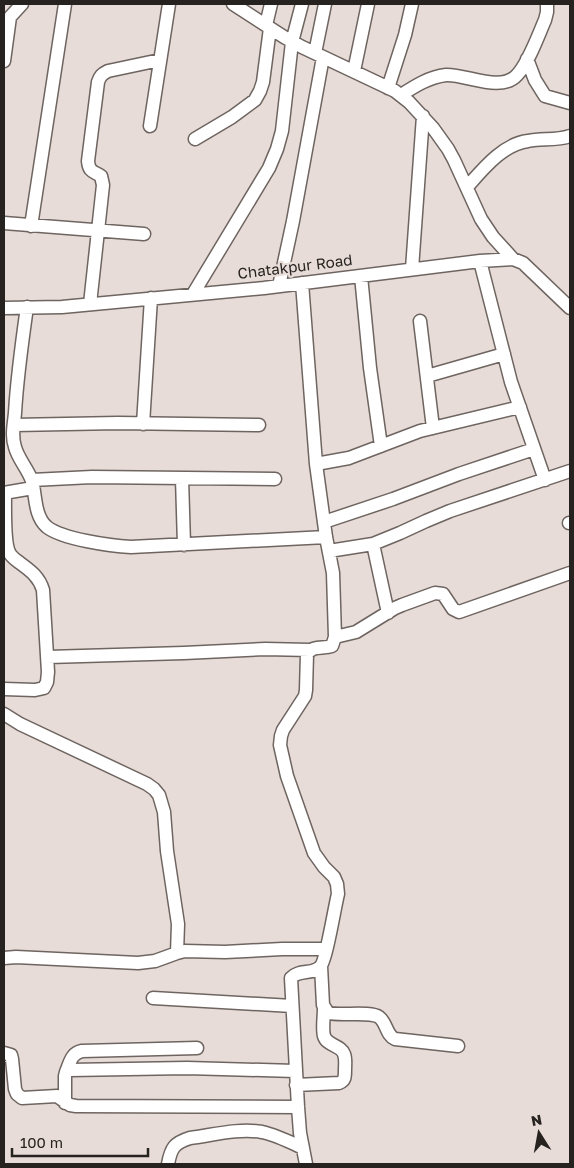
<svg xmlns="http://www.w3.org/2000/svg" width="574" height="1168" viewBox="0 0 574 1168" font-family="'Golos Text',sans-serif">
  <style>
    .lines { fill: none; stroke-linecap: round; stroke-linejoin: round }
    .minor-casing { stroke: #6e6460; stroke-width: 15 }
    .minor { stroke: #fff; stroke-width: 12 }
    .labels { text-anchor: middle; stroke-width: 4.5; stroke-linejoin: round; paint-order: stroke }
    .street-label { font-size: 15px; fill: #262220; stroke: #e7dcd7 }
  </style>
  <rect width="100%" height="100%" fill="#e7dcd7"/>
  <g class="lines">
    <defs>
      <path id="minor" d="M 233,4 L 284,37 L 302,47 L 395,91 L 409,102 L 433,128 L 448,149 L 454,160 L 481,219 L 493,237 L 513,259
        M 266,25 L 271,4
        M 315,53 L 325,4
        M 527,59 L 535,80 L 545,96 L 570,103
        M 4,61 L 10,17 L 22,4
        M 354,71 L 368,4
        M 388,88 L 405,35 L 412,4
        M 401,95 C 415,86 429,77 446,75 C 466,74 501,93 517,75 C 528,64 538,36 545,20 L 547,12 L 547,4
        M 150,126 L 169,4
        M 195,139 L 232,117 L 255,100 L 260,91 L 263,82 L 270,28
        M 467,187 C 483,169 503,144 528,141 C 542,138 556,141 570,136
        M 4,223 L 144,234
        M 31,226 L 65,4
        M 480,261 L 511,382 L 545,480
        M 412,269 L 423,116
        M 361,276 L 370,368 L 381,446
        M 302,283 L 316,464 L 326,537 L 333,573 L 335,637 L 332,646 C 323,649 313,645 307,654 L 306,690 L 305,696 L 283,730 L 281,736 L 280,745 L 287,776 L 314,853 L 324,867 L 334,877 L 337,884 L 338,894 C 335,905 326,962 320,967 C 312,975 299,969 291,978 L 298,1107 L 300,1133 L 306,1164
        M 279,286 L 293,221 L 323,57
        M 193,294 L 269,168 L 277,149 L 282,131 L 292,42 L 302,4
        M 90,304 L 103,185 L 101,176 C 93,171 89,172 88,161 L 98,82 C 100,76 102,74 108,71 L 160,60
        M 27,307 C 22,342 17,377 15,413 C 14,424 11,436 15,447 C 18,459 28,469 32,481 C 36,495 34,516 47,527 C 62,539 111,546 131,547 L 326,537
        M 4,308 L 62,307 L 264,288 L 480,261 L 513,259 L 523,263 L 570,308
        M 420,321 L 433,428
        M 427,376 L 504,354
        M 143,424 L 151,298
        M 14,425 L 118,423 L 259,425
        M 316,464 L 349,458 L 420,431 L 520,407
        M 182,478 L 184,545
        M 32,480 L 92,477 L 275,479
        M 4,493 L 33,488
        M 324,522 L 393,499 L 459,474 L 534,449
        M 569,523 L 570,523
        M 373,544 L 388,613
        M 329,551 L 373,544 L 400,533 L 426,521 L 450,511 L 570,471
        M 335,637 L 356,632 L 395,608 L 402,605 L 435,593 L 443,594 L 453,609 L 459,612 L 570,573
        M 48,657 L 184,653 L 265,649 L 310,650
        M 4,689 L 35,690 L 44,688 L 47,682 L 48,672 L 43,590 C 39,577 31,571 20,563 C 16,560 11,557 9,552 C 4,542 5,506 5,493
        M 4,714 L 20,724 L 147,784 L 154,789 L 159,795 L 164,812 L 167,851 L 178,924 L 177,953
        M 4,958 L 16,957 L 138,963 L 155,961 L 177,953 L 185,951 L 225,952 L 282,949 L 326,949
        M 321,966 L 323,1005 L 328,1013 C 341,1016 370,1011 379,1017 C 387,1023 386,1035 395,1039 L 458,1046
        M 153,998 L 292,1006
        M 4,1053 L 11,1055 L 12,1059 L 15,1089 L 17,1094 L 22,1098 L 57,1096 L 70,1105 L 76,1106 L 298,1107
        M 66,1072 C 70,1063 71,1053 82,1051 L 197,1048
        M 296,1085 L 339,1083 C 345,1081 345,1077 345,1070 C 345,1065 346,1059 344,1054 C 341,1045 327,1046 324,1036 C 322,1029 324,1017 324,1008
        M 65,1103 L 65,1076 L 66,1072 L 70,1070 L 187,1068 L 295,1071
        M 168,1164 C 171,1148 174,1143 190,1138 C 213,1135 239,1128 262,1132 C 276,1135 290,1142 303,1148"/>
    </defs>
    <use href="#minor" class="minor-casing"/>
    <use href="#minor" class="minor"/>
  </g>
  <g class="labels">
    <g class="street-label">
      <text transform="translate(295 267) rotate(-7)" y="5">Chatakpur Road</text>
    </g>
  </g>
  <rect width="574" height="1168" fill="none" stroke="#262220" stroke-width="10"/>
  <g transform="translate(539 1133) rotate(349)" stroke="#e7dcd7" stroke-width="4" paint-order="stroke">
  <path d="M0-4L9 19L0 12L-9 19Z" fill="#262220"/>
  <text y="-8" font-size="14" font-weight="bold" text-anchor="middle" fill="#262220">N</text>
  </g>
  <path d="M12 1148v8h136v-8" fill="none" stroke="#262220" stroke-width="2.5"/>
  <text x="20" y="1148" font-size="15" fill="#262220" stroke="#e7dcd7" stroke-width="4" paint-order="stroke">100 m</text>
</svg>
